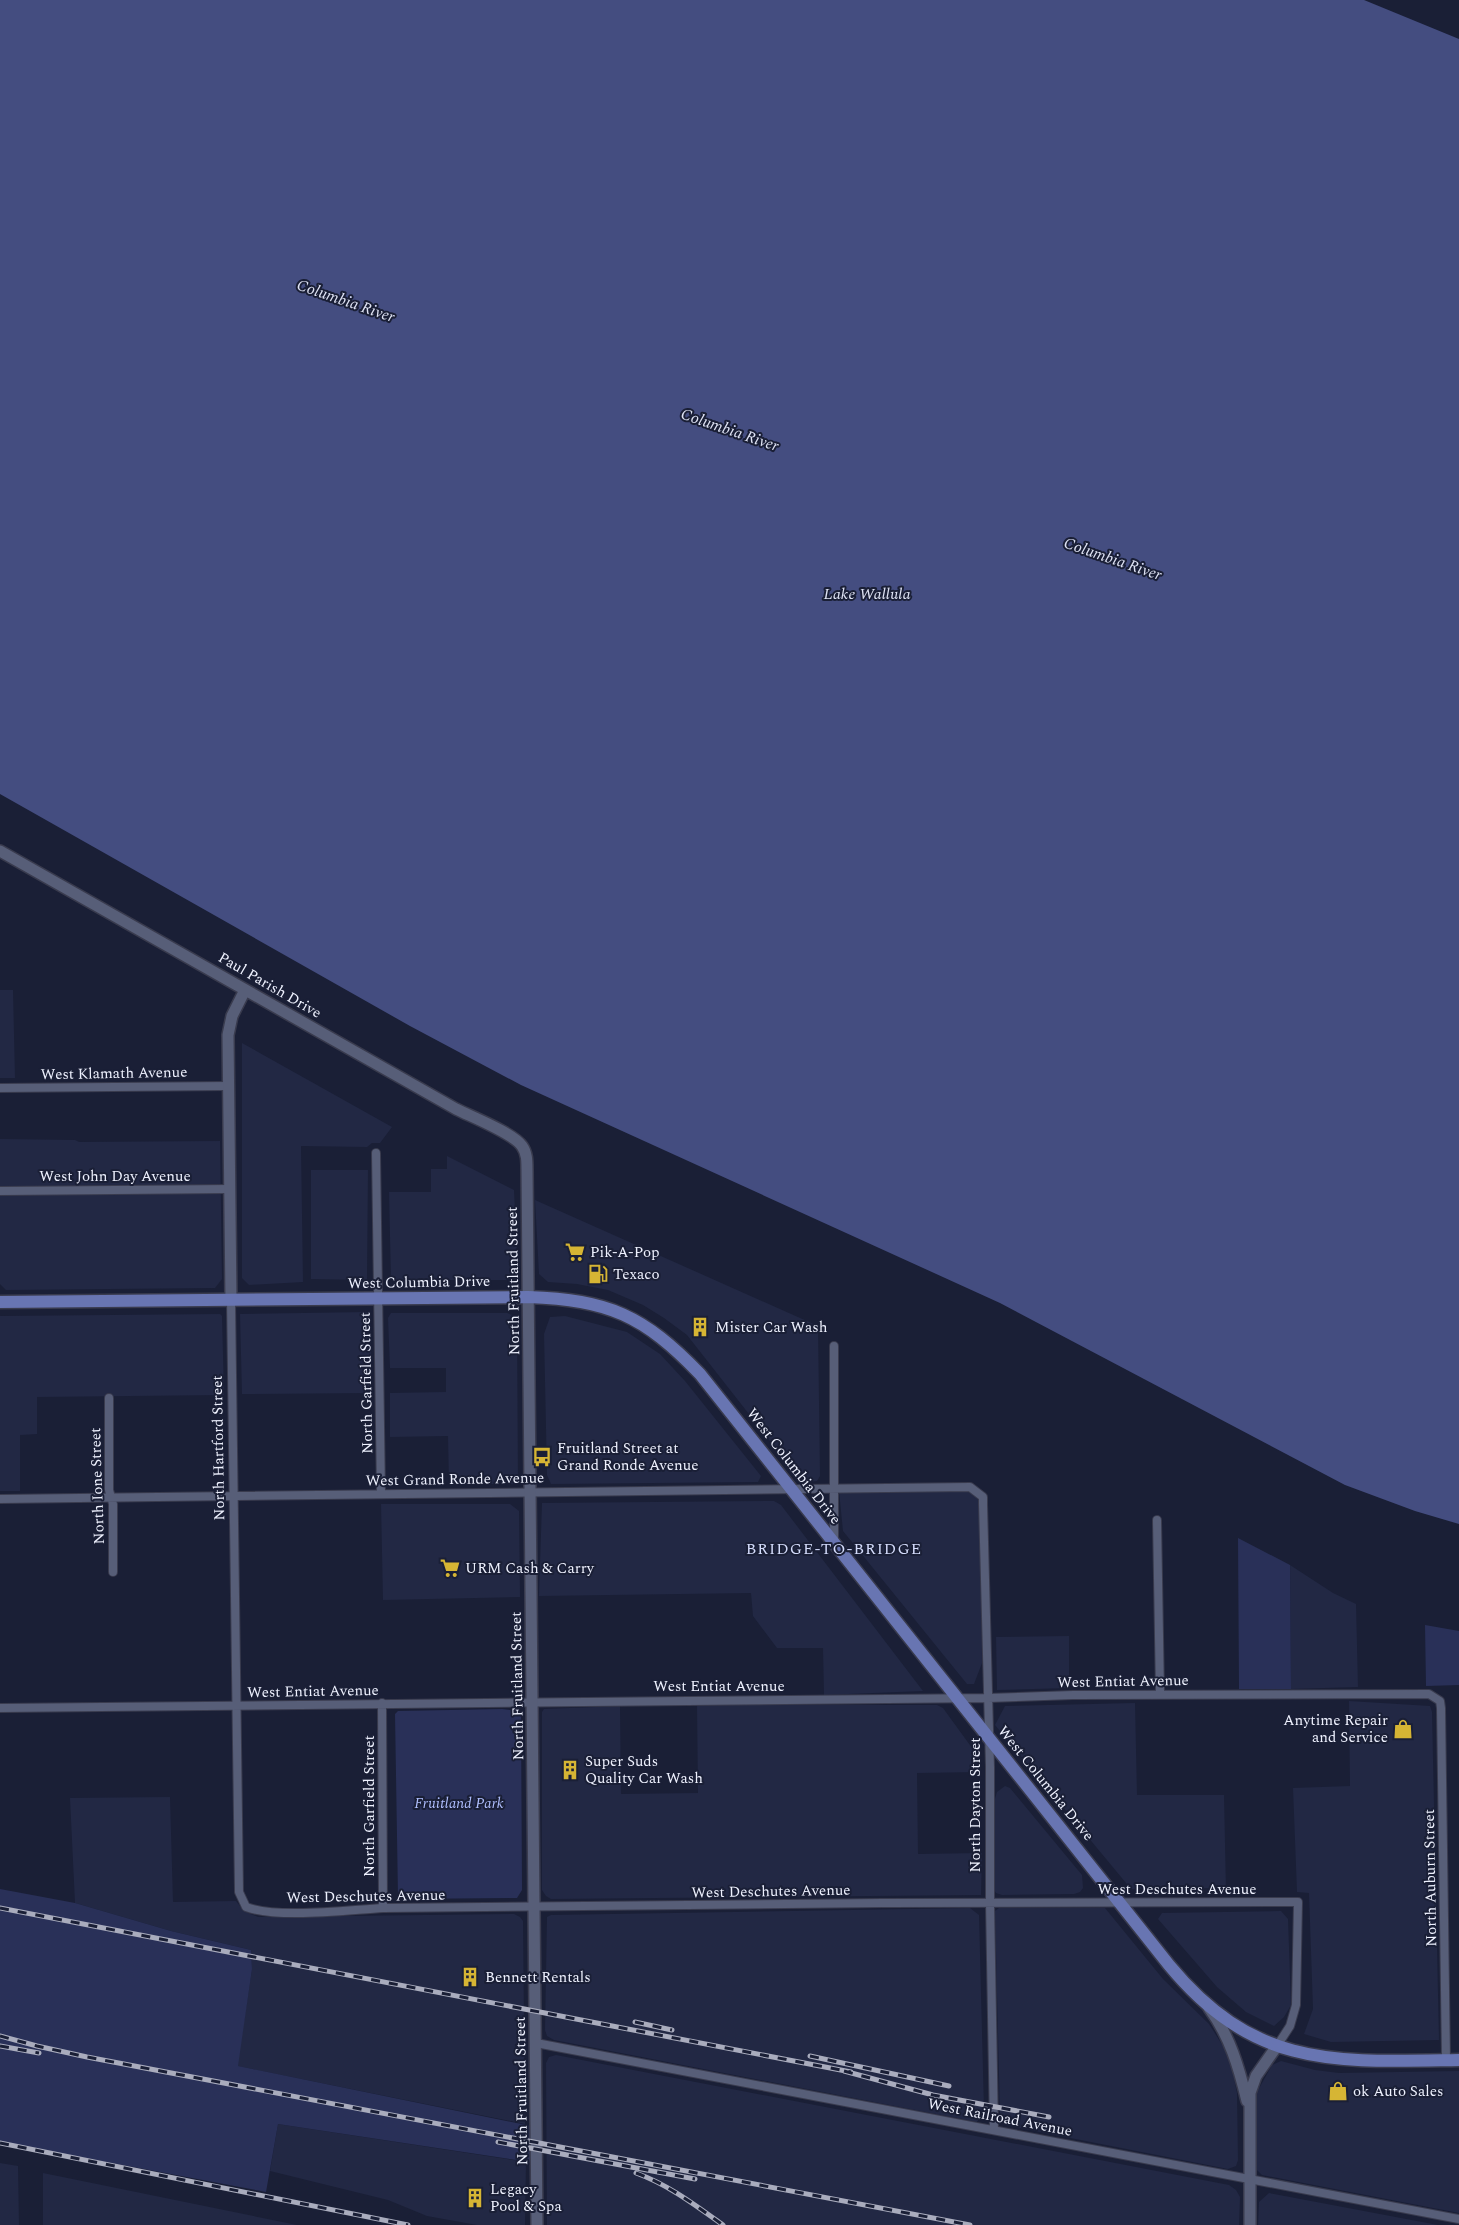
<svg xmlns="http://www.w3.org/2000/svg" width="1459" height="2225" viewBox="0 0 1459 2225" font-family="Spectral,serif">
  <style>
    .built { fill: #222844 }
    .green { fill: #293058 }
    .water { fill: #444d80 }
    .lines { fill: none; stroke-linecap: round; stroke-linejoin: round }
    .street-casing { stroke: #393b4e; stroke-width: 10 }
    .secondary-casing { stroke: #393b4e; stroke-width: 14 }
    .primary-casing { stroke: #393b4e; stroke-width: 15 }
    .street { stroke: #575e78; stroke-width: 8 }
    .secondary { stroke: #575e78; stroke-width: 11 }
    .primary { stroke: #6875b2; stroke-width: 12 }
    .rail-casing { stroke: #a9acbd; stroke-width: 5 }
    .rail { stroke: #1a1f36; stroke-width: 3; stroke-dasharray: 9; stroke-linecap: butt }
    .labels { text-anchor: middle; stroke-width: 4; stroke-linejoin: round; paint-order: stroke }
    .street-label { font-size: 15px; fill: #eef1fe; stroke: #1a1f36 }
    .poi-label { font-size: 15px; fill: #eef1fe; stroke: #1a1f36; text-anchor: start }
    .park-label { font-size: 15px; font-style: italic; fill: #aebdfc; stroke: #1a1f36 }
    .water-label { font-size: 16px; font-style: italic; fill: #dfe3f4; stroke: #1a1f36 }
    .neighbourhood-label { font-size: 16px; letter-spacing: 1px; fill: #d4dcfb; stroke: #1a1f36 }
  </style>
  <rect width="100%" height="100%" fill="#1a1f36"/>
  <path class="built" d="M 0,990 L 13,990 L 15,1078 L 0,1078 Z
    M 242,1043 L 392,1127 L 380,1143 L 372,1143 L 367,1147 L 301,1146 L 303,1282 L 249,1285 L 242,1278 Z
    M 0,1139 L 75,1140 L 79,1142 L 220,1141 L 222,1279 L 215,1288 L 6,1290 L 0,1284 Z
    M 447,1156 L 514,1190 L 518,1273 L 508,1280 L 391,1280 L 389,1192 L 431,1192 L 431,1169 L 447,1169 Z
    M 311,1170 L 368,1170 L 367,1280 L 311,1279 Z
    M 535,1200 L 818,1326 L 820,1476 L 817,1481 L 809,1482 L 799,1478 L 687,1335 L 664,1318 L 643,1305 L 608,1290 L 577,1284 L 548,1282 L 539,1274 Z
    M 368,1312 L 371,1315 L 371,1393 L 242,1394 L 240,1314 Z
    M 391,1313 L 507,1313 L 512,1315 L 517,1321 L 518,1483 L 515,1484 L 449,1484 L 448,1436 L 390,1437 L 390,1393 L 446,1392 L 446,1368 L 390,1368 L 388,1318 Z
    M 220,1314 L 222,1316 L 224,1395 L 37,1397 L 37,1434 L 20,1435 L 20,1491 L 0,1491 L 0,1316 Z
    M 565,1316 L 627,1332 L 660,1354 L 685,1381 L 761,1476 L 758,1482 L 551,1484 L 547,1475 L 544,1334 L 550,1317 Z
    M 981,1489 L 982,1663 L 974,1684 L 967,1684 L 843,1531 L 839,1491 Z
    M 774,1501 L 781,1505 L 923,1691 L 824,1695 L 823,1648 L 777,1648 L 753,1616 L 751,1593 L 539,1596 L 542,1503 Z
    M 381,1504 L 510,1504 L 519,1511 L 520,1597 L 383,1600 Z
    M 1290,1565 L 1333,1593 L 1356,1604 L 1358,1687 L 1291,1689 Z
    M 1069,1636 L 1069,1688 L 997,1690 L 996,1637 Z
    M 1349,1701 L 1430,1706 L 1432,1712 L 1439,2040 L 1331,2042 L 1304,2034 L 1313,2009 L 1309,1893 L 1297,1892 L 1293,1788 L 1350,1786 Z
    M 1135,1703 L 1137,1795 L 1224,1795 L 1226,1891 L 1217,1888 L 1131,1889 L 995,1725 L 1005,1706 Z
    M 697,1705 L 937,1705 L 943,1708 L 980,1759 L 981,1772 L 917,1773 L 918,1854 L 982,1853 L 981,1895 L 551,1899 L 546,1896 L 542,1890 L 542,1712 L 544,1709 L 620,1706 L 621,1794 L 698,1793 Z
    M 1005,1786 L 1010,1788 L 1082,1875 L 1083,1888 L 1080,1892 L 1074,1894 L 1002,1895 L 996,1893 L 993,1888 L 994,1802 L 997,1792 Z
    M 170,1797 L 173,1902 L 236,1901 L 244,1911 L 258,1917 L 514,1914 L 520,1917 L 523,1921 L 525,2124 L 237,2066 L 252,1969 L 251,1950 L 171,1931 L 75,1903 L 70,1798 Z
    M 970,1908 L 979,1915 L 984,2110 L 977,2122 L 554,2040 L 547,2036 L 545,2030 L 547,1917 L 551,1915 Z
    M 999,1908 L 1105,1908 L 1163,1979 L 1209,2024 L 1230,2057 L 1237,2093 L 1238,2160 L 1236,2166 L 1228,2169 L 1005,2125 L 1000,2114 L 995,1911 Z
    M 1281,1911 L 1288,1919 L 1291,2005 L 1284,2017 L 1274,2026 L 1246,2012 L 1217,1987 L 1158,1919 L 1162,1913 Z
    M 556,2055 L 1229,2185 L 1236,2190 L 1240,2197 L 1239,2225 L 547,2225 L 546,2063 L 549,2057 Z
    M 1281,2061 L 1315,2070 L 1339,2073 L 1459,2071 L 1459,2213 L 1262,2175 L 1257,2170 L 1257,2166 L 1256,2105 L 1257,2092 L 1272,2065 Z
    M 278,2124 L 526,2162 L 525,2225 L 477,2225 L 427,2216 L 388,2200 L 270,2171 Z
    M 0,2163 L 18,2166 L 19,2225 L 0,2225 Z
    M 43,2173 L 297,2225 L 43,2225 Z
    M 1269,2193 L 1438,2225 L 1258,2225 L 1259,2202 Z"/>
  <path class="green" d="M 1238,1538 L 1290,1565 L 1291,1689 L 1239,1689 Z
    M 1425,1625 L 1459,1631 L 1459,1685 L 1426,1686 Z
    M 502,1709 L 517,1711 L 521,1715 L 522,1890 L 517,1898 L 401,1899 L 398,1897 L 395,1714 L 398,1711 Z
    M 0,1889 L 75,1903 L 171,1931 L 251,1950 L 252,1969 L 238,2066 L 536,2127 L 537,2163 L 278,2124 L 266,2192 L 0,2142 Z"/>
  <path class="water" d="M 0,0 L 1364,0 L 1459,39 L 1459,1524 L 1415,1511 L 1345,1485 L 1000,1303 L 521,1085 L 410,1026 L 0,794 Z"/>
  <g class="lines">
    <defs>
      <path id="street" d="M 0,1088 L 229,1086
        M 376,1153 L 381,1494
        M 0,1191 L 230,1189
        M 231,1300 L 239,1892 L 246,1907 C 278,1919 347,1910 383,1908 L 882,1903 L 1298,1902 L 1296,2005 L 1290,2026 L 1277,2046
        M 109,1398 L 109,1490 L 113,1504 L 113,1572
        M 0,1499 L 970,1487 L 983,1497 L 983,1504 L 990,1767 L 990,1903 L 994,2130
        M 1157,1520 L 1160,1694
        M 834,1541 L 834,1346
        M 382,1703 L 383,1908
        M 0,1708 L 988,1698 L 1073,1695 L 1429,1694 L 1440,1701 L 1441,1708 L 1446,2060
        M 536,2043 L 1459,2219"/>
      <path id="secondary" d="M 0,851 L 456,1109 C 472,1117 513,1133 522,1146 C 527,1153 527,1161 527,1169 L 537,2225
        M 231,1300 L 228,1035 L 232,1016 L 245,990
        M 1209,2008 C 1230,2036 1239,2068 1247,2101
        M 1250,2225 L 1250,2093 L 1256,2076 L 1277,2046"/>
      <path id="primary" d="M 0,1302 L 528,1297 C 609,1300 643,1315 700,1374 L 1169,1965 C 1255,2069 1335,2062 1459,2060"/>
    </defs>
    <use href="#street" class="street-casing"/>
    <use href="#secondary" class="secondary-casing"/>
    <use href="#primary" class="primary-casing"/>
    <use href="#street" class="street"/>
    <use href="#secondary" class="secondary"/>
    <use href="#primary" class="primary"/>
    <defs>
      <path id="rail" d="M 0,1908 L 851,2072
        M 635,2022 L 672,2030
        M 0,2036 L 37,2046 L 87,2057 L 970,2225
        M 0,2046 L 39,2053
        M 810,2056 L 949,2086
        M 844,2071 L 933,2095 L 1049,2117
        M 498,2142 L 695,2179
        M 0,2143 L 408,2225
        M 636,2173 C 669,2185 695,2205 723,2225"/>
    </defs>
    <use href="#rail" class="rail-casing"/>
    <use href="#rail" class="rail"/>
  </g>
  <defs>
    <symbol id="supermarket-bare" viewBox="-9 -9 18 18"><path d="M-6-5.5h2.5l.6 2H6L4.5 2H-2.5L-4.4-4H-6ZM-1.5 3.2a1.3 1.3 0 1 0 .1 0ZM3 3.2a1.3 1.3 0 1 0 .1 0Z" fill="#d6b534" stroke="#1a1f36" stroke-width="2.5" paint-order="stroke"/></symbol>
    <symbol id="fuel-bare" viewBox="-9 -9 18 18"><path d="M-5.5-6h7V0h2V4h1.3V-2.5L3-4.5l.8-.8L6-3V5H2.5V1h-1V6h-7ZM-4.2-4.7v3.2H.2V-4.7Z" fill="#d6b534" stroke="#1a1f36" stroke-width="2.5" paint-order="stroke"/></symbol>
    <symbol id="building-bare" viewBox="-9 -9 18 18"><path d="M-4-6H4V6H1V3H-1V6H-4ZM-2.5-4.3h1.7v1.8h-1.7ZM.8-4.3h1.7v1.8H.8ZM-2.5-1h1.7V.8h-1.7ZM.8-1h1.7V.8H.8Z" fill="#d6b534" stroke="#1a1f36" stroke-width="2.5" paint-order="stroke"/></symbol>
    <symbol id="bus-bare" viewBox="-9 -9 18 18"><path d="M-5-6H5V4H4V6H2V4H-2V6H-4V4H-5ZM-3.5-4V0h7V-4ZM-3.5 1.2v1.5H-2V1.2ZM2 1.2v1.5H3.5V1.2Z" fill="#d6b534" stroke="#1a1f36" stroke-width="2.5" paint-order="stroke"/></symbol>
    <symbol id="shop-bare" viewBox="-9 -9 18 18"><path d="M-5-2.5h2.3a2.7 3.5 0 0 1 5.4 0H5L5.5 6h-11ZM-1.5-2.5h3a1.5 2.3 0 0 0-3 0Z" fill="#d6b534" stroke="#1a1f36" stroke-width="2.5" paint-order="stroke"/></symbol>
  </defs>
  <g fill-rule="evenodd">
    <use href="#supermarket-bare" x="561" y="1238" width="28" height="28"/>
    <use href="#fuel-bare" x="584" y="1260" width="28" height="28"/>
    <use href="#building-bare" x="686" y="1313" width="28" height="28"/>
    <use href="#bus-bare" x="528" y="1443" width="28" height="28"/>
    <use href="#supermarket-bare" x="436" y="1554" width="28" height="28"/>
    <use href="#shop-bare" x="1389" y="1715" width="28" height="28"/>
    <use href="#building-bare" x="556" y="1756" width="28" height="28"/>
    <use href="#building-bare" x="456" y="1963" width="28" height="28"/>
    <use href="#shop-bare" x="1324" y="2077" width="28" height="28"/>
    <use href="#building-bare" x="461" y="2184" width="28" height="28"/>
  </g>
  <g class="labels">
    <g class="street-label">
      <text transform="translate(270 985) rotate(30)" y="5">Paul Parish Drive</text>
      <text transform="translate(114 1073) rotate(-1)" y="5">West Klamath Avenue</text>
      <text x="115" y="1181">West John Day Avenue</text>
      <text transform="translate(513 1281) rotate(-91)" y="5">North Fruitland Street</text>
      <text transform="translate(419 1282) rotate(-1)" y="5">West Columbia Drive</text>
      <text transform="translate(366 1383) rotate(-91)" y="5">North Garfield Street</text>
      <text transform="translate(218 1448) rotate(-91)" y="5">North Hartford Street</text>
      <text transform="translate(794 1466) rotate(52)" y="5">West Columbia Drive</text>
      <text transform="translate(455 1479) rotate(-1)" y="5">West Grand Ronde Avenue</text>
      <text transform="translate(97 1486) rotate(-92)" y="5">North Ione Street</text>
      <text transform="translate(1123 1681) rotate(-1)" y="5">West Entiat Avenue</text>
      <text transform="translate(517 1686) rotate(-91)" y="5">North Fruitland Street</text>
      <text x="719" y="1691">West Entiat Avenue</text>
      <text transform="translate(313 1691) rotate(-1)" y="5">West Entiat Avenue</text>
      <text transform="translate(1046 1783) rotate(51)" y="5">West Columbia Drive</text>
      <text transform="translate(975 1805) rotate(-90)" y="5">North Dayton Street</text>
      <text transform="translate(369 1806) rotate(-90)" y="5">North Garfield Street</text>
      <text transform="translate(1430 1878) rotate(-91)" y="5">North Auburn Street</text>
      <text x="1177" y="1894">West Deschutes Avenue</text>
      <text transform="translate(771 1891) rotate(-1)" y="5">West Deschutes Avenue</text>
      <text transform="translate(366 1896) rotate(-1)" y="5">West Deschutes Avenue</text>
      <text transform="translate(521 2091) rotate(-91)" y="5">North Fruitland Street</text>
      <text transform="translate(1000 2117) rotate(11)" y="5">West Railroad Avenue</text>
    </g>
    <g class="poi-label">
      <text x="590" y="1257">Pik-A-Pop</text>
      <text x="613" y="1279">Texaco</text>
      <text x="715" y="1332">Mister Car Wash</text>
      <text x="557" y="1453">Fruitland Street at<tspan x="557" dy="17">Grand Ronde Avenue</tspan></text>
      <text x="465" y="1573">URM Cash &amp; Carry</text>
      <text x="1388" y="1725" text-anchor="end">Anytime Repair<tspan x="1388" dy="17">and Service</tspan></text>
      <text x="585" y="1766">Super Suds<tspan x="585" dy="17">Quality Car Wash</tspan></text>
      <text x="485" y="1982">Bennett Rentals</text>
      <text x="1353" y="2096">ok Auto Sales</text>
      <text x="490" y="2194">Legacy<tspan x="490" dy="17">Pool &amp; Spa</tspan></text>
    </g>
    <g class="park-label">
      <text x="459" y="1808">Fruitland Park</text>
    </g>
    <g class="water-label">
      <text transform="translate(346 300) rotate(19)" y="6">Columbia River</text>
      <text transform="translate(730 429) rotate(19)" y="6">Columbia River</text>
      <text transform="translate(1113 558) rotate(19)" y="6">Columbia River</text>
      <text x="867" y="599">Lake Wallula</text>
    </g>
    <g class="neighbourhood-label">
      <text x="834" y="1554">BRIDGE-TO-BRIDGE</text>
    </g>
  </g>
</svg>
